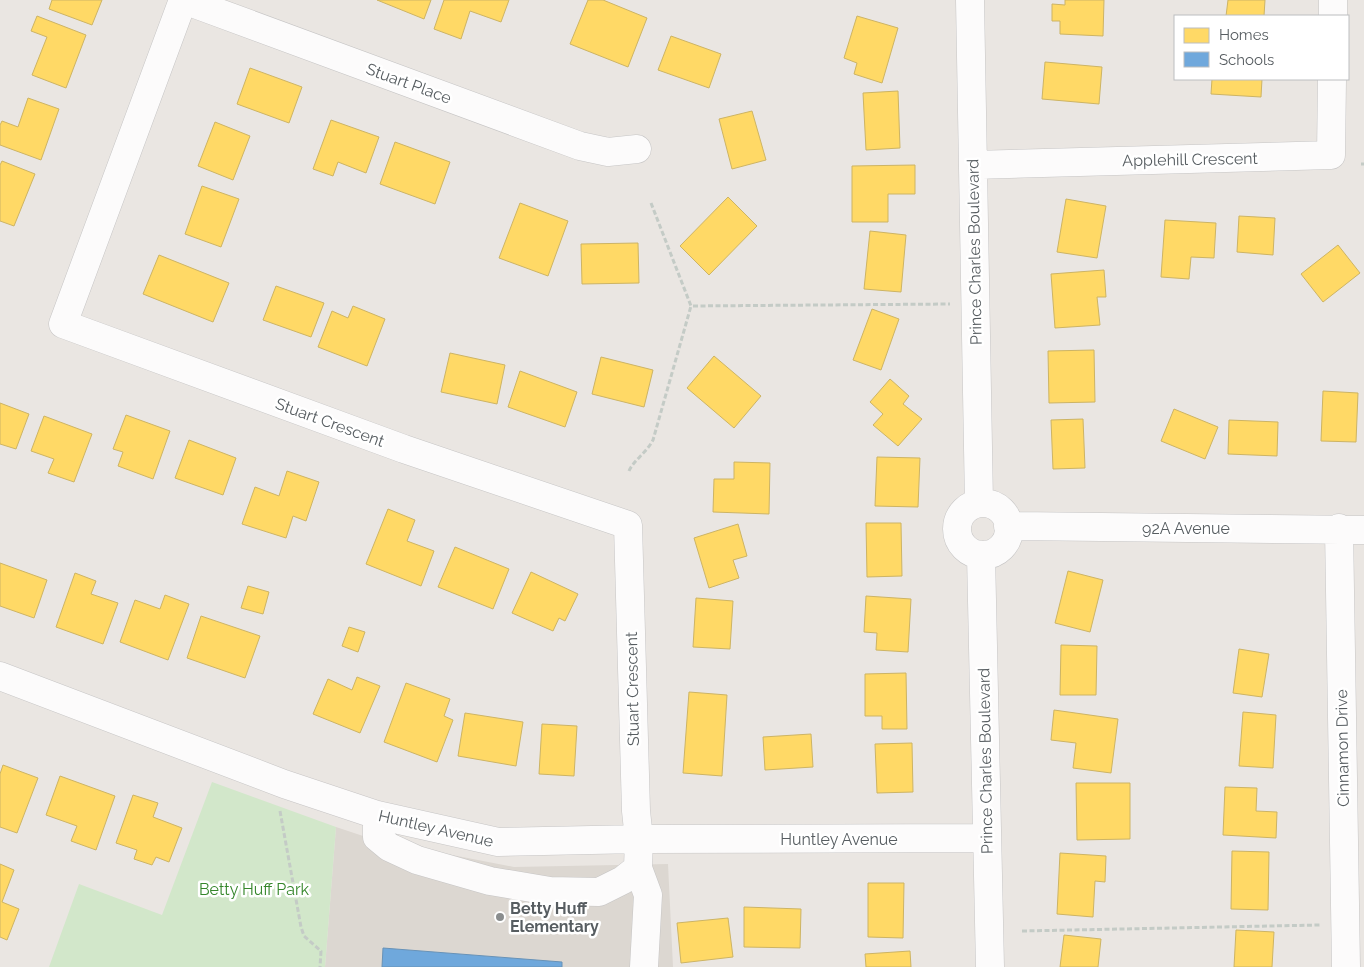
<svg xmlns="http://www.w3.org/2000/svg" width="1364" height="967" viewBox="0 0 1364 967" font-family="Raleway,sans-serif">
  <style>
    .education { fill: #dcd7d1 }
    .green { fill: #d2e7ca }
    .homes { fill: #ffd966; stroke: #cdb464 }
    .schools { fill: #6fa8dc; stroke: #6892b7 }
    .lines { fill: none; stroke-linecap: round; stroke-linejoin: round }
    .minor-casing { stroke: #c6c5c5; stroke-width: 29 }
    .path { stroke: #c4cbc6; stroke-width: 3; stroke-dasharray: 5 2.5; stroke-linecap: butt }
    .minor { stroke: #fcfbfb; stroke-width: 28 }
    .poi-dot { fill: #8a8d8e; stroke: #fff; stroke-width: 2 }
    .labels { text-anchor: middle; stroke-width: 5; stroke-linejoin: round; paint-order: stroke }
    .street-label { font-size: 16px; fill: #575d61; stroke: #fff }
    .park-label { font-size: 16px; fill: #35862b; stroke: #fff }
    .poi-label { font-size: 16px; font-weight: bold; fill: #575d61; stroke: #fff; text-anchor: start }
  </style>
  <rect width="100%" height="100%" fill="#eae6e2"/>
  <path class="education" d="M 336,827 L 375,840 L 514,867 L 668,864 L 673,967 L 325,967 Z"/>
  <path class="green" d="M 212,782 L 336,827 L 325,967 L 49,967 L 79,884 L 162,915 Z"/>
  <path class="homes" d="M 52,0 L 102,0 L 92,25 L 49,9 Z
    M 377,0 L 431,0 L 424,19 Z
    M 444,0 L 509,0 L 501,22 L 470,11 L 461,39 L 434,29 Z
    M 588,0 L 603,0 L 647,18 L 628,67 L 570,44 Z
    M 1065,0 L 1104,0 L 1103,36 L 1060,34 L 1060,21 L 1052,21 L 1052,4 L 1065,5 Z
    M 1228,0 L 1265,0 L 1264,16 L 1226,16 Z
    M 37,16 L 86,35 L 66,88 L 32,75 L 47,37 L 31,31 Z
    M 857,16 L 898,28 L 882,83 L 854,74 L 857,63 L 844,58 Z
    M 671,36 L 721,54 L 709,88 L 658,70 Z
    M 1045,62 L 1102,67 L 1099,104 L 1042,99 Z
    M 250,68 L 302,87 L 289,123 L 237,104 Z
    M 1212,79 L 1262,79 L 1261,97 L 1211,94 Z
    M 898,91 L 900,148 L 866,150 L 863,93 Z
    M 28,98 L 59,109 L 41,160 L 0,145 L 0,125 L 2,121 L 18,127 Z
    M 752,111 L 766,160 L 732,169 L 719,119 Z
    M 331,120 L 379,137 L 366,173 L 338,162 L 333,176 L 313,169 Z
    M 215,122 L 250,136 L 233,180 L 198,166 Z
    M 395,142 L 450,162 L 435,204 L 380,184 Z
    M 2,161 L 35,174 L 14,226 L 0,221 L 0,165 Z
    M 915,165 L 915,194 L 888,194 L 888,222 L 852,222 L 852,166 Z
    M 202,186 L 239,199 L 221,247 L 185,234 Z
    M 728,197 L 757,226 L 709,275 L 680,246 Z
    M 1066,199 L 1106,206 L 1097,258 L 1057,252 Z
    M 520,203 L 568,221 L 548,276 L 499,258 Z
    M 1239,216 L 1275,218 L 1273,255 L 1237,252 Z
    M 1165,220 L 1216,223 L 1214,258 L 1191,257 L 1189,279 L 1161,277 Z
    M 870,231 L 906,235 L 901,292 L 864,289 Z
    M 638,243 L 639,283 L 582,284 L 581,244 Z
    M 1338,245 L 1360,273 L 1323,302 L 1301,274 Z
    M 159,255 L 229,283 L 213,322 L 143,294 Z
    M 1104,270 L 1106,297 L 1097,297 L 1100,325 L 1055,328 L 1051,274 Z
    M 276,286 L 324,303 L 311,337 L 263,320 Z
    M 353,306 L 385,319 L 367,366 L 318,347 L 332,311 L 348,318 Z
    M 872,309 L 899,319 L 881,370 L 853,360 Z
    M 1094,350 L 1095,402 L 1049,403 L 1048,351 Z
    M 450,353 L 505,365 L 497,404 L 441,392 Z
    M 714,356 L 761,396 L 734,428 L 687,388 Z
    M 601,357 L 653,370 L 644,407 L 592,394 Z
    M 520,371 L 577,392 L 565,427 L 508,407 Z
    M 890,379 L 909,396 L 903,404 L 922,419 L 898,446 L 873,425 L 883,414 L 870,402 Z
    M 1323,391 L 1358,393 L 1356,442 L 1321,441 Z
    M 0,403 L 29,414 L 16,449 L 0,444 Z
    M 1174,409 L 1218,427 L 1205,459 L 1161,441 Z
    M 126,415 L 170,431 L 153,479 L 118,466 L 123,452 L 113,449 Z
    M 44,416 L 92,434 L 74,482 L 48,473 L 54,459 L 31,451 Z
    M 1083,419 L 1085,468 L 1053,469 L 1051,420 Z
    M 1229,420 L 1278,422 L 1277,456 L 1228,454 Z
    M 189,440 L 236,458 L 223,495 L 175,478 Z
    M 877,457 L 920,458 L 918,507 L 875,506 Z
    M 734,462 L 770,463 L 769,514 L 713,512 L 714,479 L 734,479 Z
    M 287,471 L 319,482 L 306,521 L 293,516 L 286,538 L 242,524 L 255,487 L 279,496 Z
    M 388,509 L 415,520 L 407,541 L 434,551 L 421,586 L 366,564 Z
    M 866,523 L 901,523 L 902,576 L 867,577 Z
    M 738,524 L 747,556 L 733,560 L 739,578 L 709,588 L 694,538 Z
    M 455,547 L 509,569 L 493,609 L 438,587 Z
    M 0,563 L 47,580 L 34,618 L 0,606 Z
    M 1068,571 L 1103,580 L 1090,632 L 1055,623 Z
    M 531,572 L 578,594 L 565,621 L 559,618 L 553,631 L 512,613 Z
    M 75,573 L 96,581 L 91,594 L 118,603 L 103,644 L 56,627 Z
    M 248,586 L 269,592 L 263,614 L 241,608 Z
    M 165,595 L 189,604 L 168,660 L 120,642 L 135,600 L 160,609 Z
    M 866,596 L 911,599 L 908,652 L 876,650 L 877,633 L 864,632 Z
    M 696,598 L 733,601 L 730,649 L 693,647 Z
    M 201,616 L 260,636 L 245,678 L 187,658 Z
    M 349,627 L 365,632 L 358,652 L 342,646 Z
    M 1061,645 L 1097,646 L 1096,695 L 1060,695 Z
    M 1239,649 L 1269,654 L 1262,697 L 1233,693 Z
    M 906,673 L 907,729 L 882,729 L 882,716 L 865,716 L 865,674 Z
    M 357,677 L 380,686 L 360,733 L 313,714 L 328,679 L 352,690 Z
    M 406,683 L 450,699 L 444,716 L 453,720 L 437,762 L 384,742 Z
    M 689,692 L 727,695 L 722,776 L 683,773 Z
    M 1054,710 L 1118,719 L 1111,773 L 1073,768 L 1076,743 L 1051,740 Z
    M 1243,712 L 1276,715 L 1273,768 L 1239,766 Z
    M 465,713 L 523,722 L 516,766 L 458,756 Z
    M 542,724 L 577,726 L 574,776 L 539,774 Z
    M 811,734 L 813,767 L 765,770 L 763,737 Z
    M 912,743 L 913,792 L 877,793 L 875,744 Z
    M 3,765 L 38,778 L 17,833 L 0,827 L 0,774 Z
    M 60,776 L 115,796 L 96,850 L 71,841 L 77,826 L 46,815 Z
    M 1076,783 L 1130,783 L 1130,839 L 1077,840 Z
    M 1225,787 L 1257,788 L 1256,811 L 1277,812 L 1276,838 L 1223,835 Z
    M 133,795 L 158,803 L 153,817 L 182,828 L 169,862 L 156,857 L 152,865 L 134,859 L 137,850 L 116,843 Z
    M 1232,851 L 1269,852 L 1268,910 L 1231,909 Z
    M 1060,853 L 1106,856 L 1105,882 L 1095,881 L 1093,917 L 1057,914 Z
    M 0,864 L 14,870 L 2,902 L 19,909 L 7,940 L 0,937 Z
    M 868,883 L 904,883 L 903,938 L 868,937 Z
    M 744,907 L 801,909 L 800,948 L 744,947 Z
    M 728,918 L 733,957 L 681,963 L 677,923 Z
    M 1236,930 L 1274,932 L 1272,967 L 1234,967 Z
    M 1064,935 L 1101,939 L 1098,967 L 1060,967 Z
    M 910,951 L 911,967 L 866,967 L 865,954 Z"/>
  <path class="schools" d="M 383,948 L 562,962 L 562,967 L 382,967 Z"/>
  <g class="lines">
    <defs>
      <path id="minor" d="M 183,0 L 63,324 L 404,449 L 628,525 L 636,811 L 639,839 L 638,868 L 648,895 L 644,967
        M 184,0 L 580,146 L 608,152 L 637,149
        M 970,0 L 979,503
        M 1333,16 L 1333,0
        M 973,165 L 1331,155 L 1332,79
        M957 529a26 26 0 1 1 52 0a26 26 0 1 1-52 0Z
        M 1008,526 L 1364,530
        M 1339,528 L 1346,967
        M 981,555 L 990,967
        M 0,676 L 284,784 L 377,815 L 498,842 L 639,839 L 987,838
        M 377,815 L 377,837 L 389,847 L 417,860 L 490,881 L 550,891 L 599,892 L 623,880 L 638,868"/>
    </defs>
    <use href="#minor" class="minor-casing"/>
    <path class="path" d="M 1361,164 L 1364,164
      M 651,203 L 691,306 L 950,304
      M 629,471 C 633,461 647,452 653,440 L 691,306
      M 280,811 L 301,927 L 304,936 L 321,951 L 320,967
      M 1022,931 L 1320,925"/>
    <use href="#minor" class="minor"/>
  </g>
  <circle class="poi-dot" cx="500" cy="917" r="5"/>
  <g class="labels">
    <g class="street-label">
      <text transform="translate(409 83) rotate(20)" y="6">Stuart Place</text>
      <text transform="translate(1190 159) rotate(-1)" y="6">Applehill Crescent</text>
      <text transform="translate(974 252) rotate(-91)" y="6">Prince Charles Boulevard</text>
      <text transform="translate(330 422) rotate(20)" y="6">Stuart Crescent</text>
      <text x="1186" y="534">92A Avenue</text>
      <text transform="translate(632 689) rotate(-91)" y="6">Stuart Crescent</text>
      <text transform="translate(1342 748) rotate(-91)" y="6">Cinnamon Drive</text>
      <text transform="translate(985 761) rotate(-91)" y="6">Prince Charles Boulevard</text>
      <text transform="translate(436 828) rotate(13)" y="6">Huntley Avenue</text>
      <text x="839" y="845">Huntley Avenue</text>
    </g>
    <g class="park-label">
      <text x="254" y="895">Betty Huff Park</text>
    </g>
    <g class="poi-label">
      <text x="510" y="914">Betty Huff<tspan x="510" dy="18">Elementary</tspan></text>
    </g>
  </g>
  <rect x="1174" y="15" width="175" height="65" fill="#ffffff" stroke="#bcbec0"/>
  <rect x="1184" y="28" width="25" height="15" fill="#ffd966" stroke="#bcbec0"/>
  <text x="1219" y="40" font-size="15" fill="#575d61">Homes</text>
  <rect x="1184" y="52" width="25" height="15" fill="#6fa8dc" stroke="#bcbec0"/>
  <text x="1219" y="65" font-size="15" fill="#575d61">Schools</text>
</svg>
